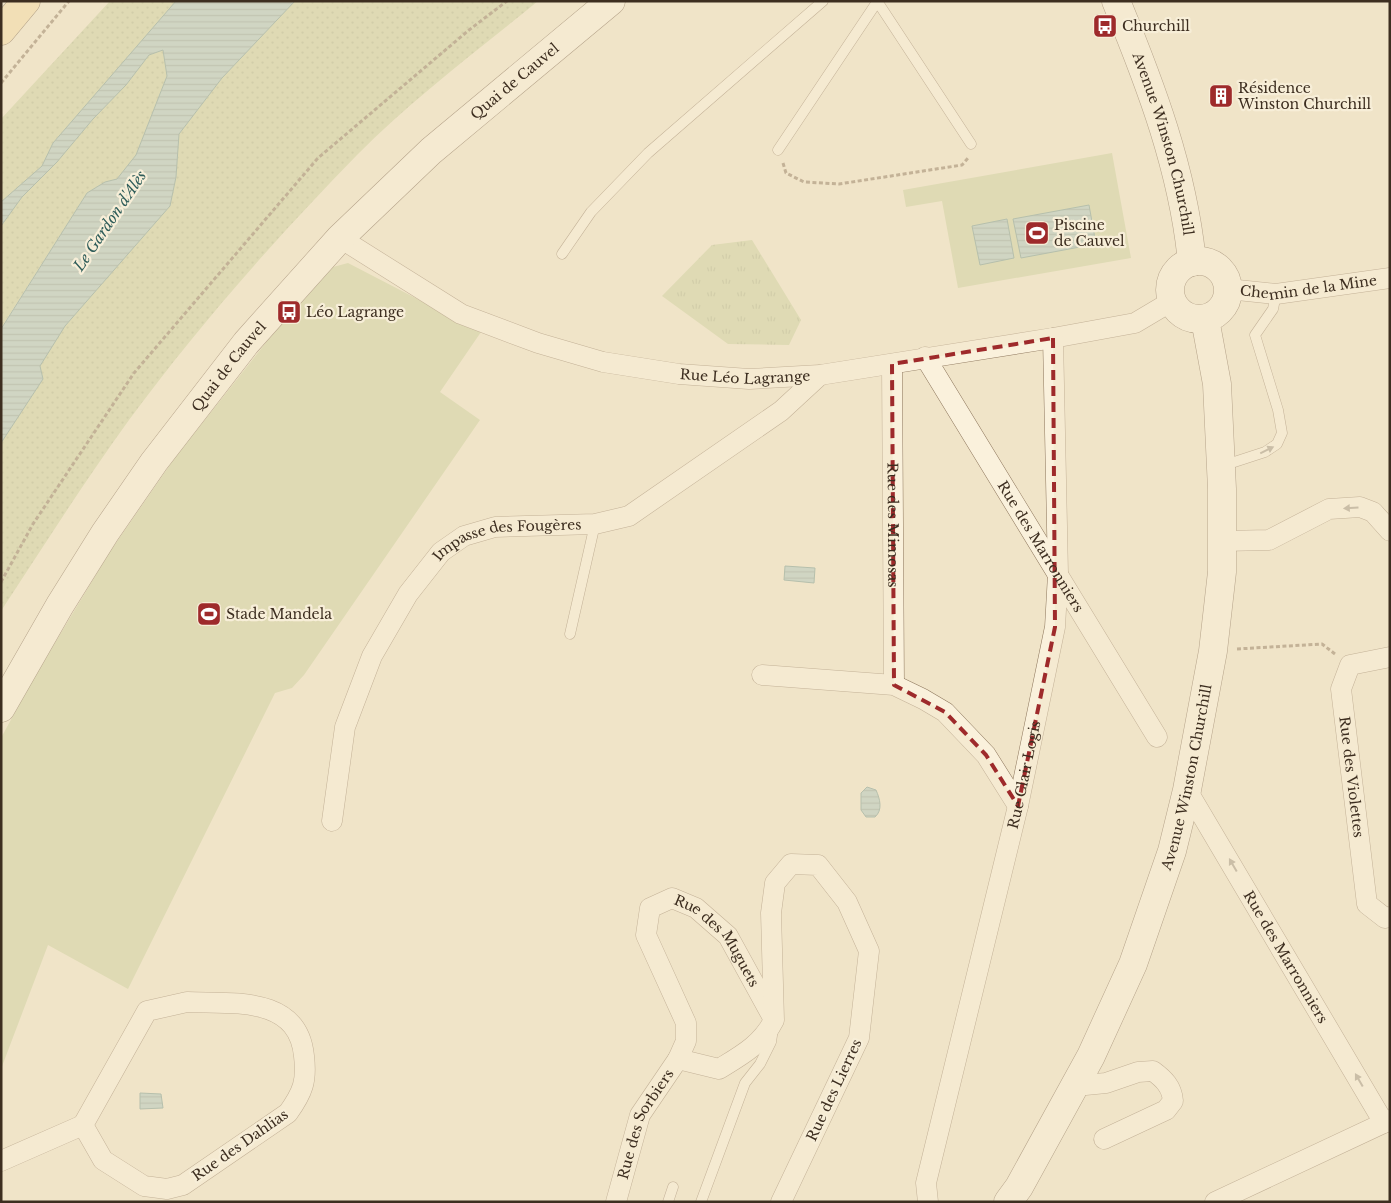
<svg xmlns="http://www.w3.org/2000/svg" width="1391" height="1203" viewBox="0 0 1391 1203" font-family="'Libre Baskerville',serif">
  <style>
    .grass { fill: url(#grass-dots) }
    .park { fill: url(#park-tufts) }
    .pitch { fill: #c9cf9b }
    .water { fill: url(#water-rules); stroke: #6f938a }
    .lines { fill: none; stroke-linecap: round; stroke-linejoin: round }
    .lane-casing { stroke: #8d765c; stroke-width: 11 }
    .street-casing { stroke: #8d765c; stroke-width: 21 }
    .secondary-casing { stroke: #6f573f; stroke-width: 29 }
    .primary-casing { stroke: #5b4430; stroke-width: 29 }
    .path { stroke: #8d765c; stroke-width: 3; stroke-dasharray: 4 2.5; stroke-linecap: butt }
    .lane { stroke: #faf1dc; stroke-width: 10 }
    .street { stroke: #faf1dc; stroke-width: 20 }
    .secondary { stroke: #faf1dc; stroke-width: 28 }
    .primary { stroke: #f3d9a0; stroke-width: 28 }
    .oneway { fill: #9c907e }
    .marked { fill: none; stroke: #9e2a2b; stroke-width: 4; stroke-dasharray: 10 6; stroke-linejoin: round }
    .labels { text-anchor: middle; stroke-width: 4.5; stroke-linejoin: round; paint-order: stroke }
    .poi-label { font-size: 14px; fill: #3d2e20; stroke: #f7eed8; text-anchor: start }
    .street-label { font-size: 14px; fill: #3d2e20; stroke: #f7eed8 }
    .water-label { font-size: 15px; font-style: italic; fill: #2f5d5a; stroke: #f7eed8 }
  </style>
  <defs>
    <pattern id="grass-dots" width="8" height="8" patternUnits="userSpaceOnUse" patternTransform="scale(1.25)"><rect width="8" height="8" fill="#c9cf9b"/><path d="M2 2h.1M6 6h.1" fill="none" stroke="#aeb285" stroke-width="1.8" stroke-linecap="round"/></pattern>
    <pattern id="park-tufts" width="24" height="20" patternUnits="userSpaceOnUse" patternTransform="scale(1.25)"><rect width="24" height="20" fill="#c9cf9b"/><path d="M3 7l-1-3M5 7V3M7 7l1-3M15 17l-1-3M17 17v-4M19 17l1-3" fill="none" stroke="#aeb285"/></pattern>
    <pattern id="water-rules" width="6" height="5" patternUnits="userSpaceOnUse" patternTransform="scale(1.25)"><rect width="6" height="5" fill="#a9c4bc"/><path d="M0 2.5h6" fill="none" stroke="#8ba098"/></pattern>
  </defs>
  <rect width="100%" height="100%" fill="#f0e4c8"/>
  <path class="grass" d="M 110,1 L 176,1 L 53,143 L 42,166 L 1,202 L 1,119 Z
    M 295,1 L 538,1 C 477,51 412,99 357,155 C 276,238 198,326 129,420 C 84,482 43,547 1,611 L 1,443 L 43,379 L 39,366 L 65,326 L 170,206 L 176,177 L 179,134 L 222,78 Z
    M 163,50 L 167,76 L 136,155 L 117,179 L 105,182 L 87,193 L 1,328 L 1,226 L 22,197 L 57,162 L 93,119 L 126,85 L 149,55 Z"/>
  <path class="park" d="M 752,240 L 801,320 L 789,345 L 728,344 L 662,296 L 712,245 Z"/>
  <path class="pitch" d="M 1112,153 L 1131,258 L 958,288 L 942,201 L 906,207 L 903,190 Z
    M 348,263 L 481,332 L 440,392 L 480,420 L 304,675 L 292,688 L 275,693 L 128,989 L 48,945 L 1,1069 L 1,738 L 32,681 L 109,553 L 174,459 L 268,340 L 333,267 Z"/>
  <path class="water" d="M 176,1 L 295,1 L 222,78 L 179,134 L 176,177 L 170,206 L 65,326 L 40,366 L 43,379 L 1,443 L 1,329 L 87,193 L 105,182 L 117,179 L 136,155 L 167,76 L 163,50 L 149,55 L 126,85 L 93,119 L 57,162 L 22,197 L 1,226 L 1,202 L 42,166 L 53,143 Z
    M 1089,205 L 1096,244 L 1021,258 L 1013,219 Z
    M 1007,219 L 1014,258 L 980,265 L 972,226 Z
    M 785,566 L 815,568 L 814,583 L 784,580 Z
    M 867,787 L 876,790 C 880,799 883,810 875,817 L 866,817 L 861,810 L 861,793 Z
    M 140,1093 L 161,1094 L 163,1108 L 140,1109 Z"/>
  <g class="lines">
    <defs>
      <path id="lane" d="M 877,1 L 971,144
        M 778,150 L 877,2
        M 562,254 L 591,212 L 648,153 L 823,1
        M 1222,466 L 1265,452 L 1277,444 L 1282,433 L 1278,410 L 1255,335 L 1273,309 L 1276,294
        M 570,634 L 595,524
        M 668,1202 L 673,1187
        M 701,1202 L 745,1083 L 760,1064 L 771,1042 L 773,1029"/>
      <g id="street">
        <path id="s1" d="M 340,238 L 461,314 L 538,343 L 603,362 L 679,374 L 749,379 L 820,375 L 1053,338 L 1135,323 L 1172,301"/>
        <path id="s2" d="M 1228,289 L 1276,294 L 1390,278"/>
        <path id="s3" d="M 925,357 L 1157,737"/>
        <path id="s4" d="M 892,364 L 894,685"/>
        <path d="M 1223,541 L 1269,540 L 1329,509 L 1360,507 L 1373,512 L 1390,531"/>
        <path id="s5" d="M 1390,657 L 1350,665 L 1341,689 L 1367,904 L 1385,918 L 1390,917"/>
        <path d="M 762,675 L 894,685 L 923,699 L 945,712 L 986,755 L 1018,806"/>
        <path id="s6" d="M 1187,790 L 1384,1123"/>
        <path id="s7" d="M 332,821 L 345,727 L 372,656 L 408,594 L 441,552 L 464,536 L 495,527 L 595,524 L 629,516 L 781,411 L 820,375"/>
        <path d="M 187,1002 C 232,1004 298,995 304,1056 C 307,1081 303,1092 288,1113 L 183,1185 L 167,1189 L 144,1186 L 103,1160 L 83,1125 L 147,1011 Z"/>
        <path id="s8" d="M 678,1059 L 686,1041 L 686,1023 L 646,935 L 650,908 L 672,898 L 696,908 L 728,936 L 772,1016"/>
        <path d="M 1075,1086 L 1106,1083 L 1138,1072 L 1153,1071 C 1164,1079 1172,1087 1173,1101 L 1166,1110 L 1104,1139"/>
        <path d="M 1,1161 L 83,1125"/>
        <path id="s9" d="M 616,1202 L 640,1115 L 678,1059 L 719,1069 C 742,1055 762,1044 774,1020 L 771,913 L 775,883 L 791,864 L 818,865 L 847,902 L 869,951 L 859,1038 L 781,1202"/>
        <path id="s10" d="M 928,1202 L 926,1183 L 1018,806 L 1055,627 L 1058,574 L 1053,338"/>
        <path d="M 1215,1202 L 1390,1120"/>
      </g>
      <g id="secondary">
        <path id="s11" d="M 1116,1 C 1151,86 1183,170 1192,262"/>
        <circle cx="1199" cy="290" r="29"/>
        <path id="s12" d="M 1,708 L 60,605 L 105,533 L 154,462 L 246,343 L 340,238 L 431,151 L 611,1"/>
        <path id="s13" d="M 1008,1202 L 1019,1187 L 1091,1056 L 1133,964 L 1172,851 L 1187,790 L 1213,651 L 1222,572 L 1222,489 L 1217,384 L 1205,319"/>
      </g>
      <path id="primary" d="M 1,31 L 26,1"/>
    </defs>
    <use href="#lane" class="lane-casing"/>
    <use href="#street" class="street-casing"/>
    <use href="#secondary" class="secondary-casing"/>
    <use href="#primary" class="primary-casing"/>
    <path class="path" d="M 1,83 L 69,1
      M 783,163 L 786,173 L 804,182 L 839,184 L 962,165 L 968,158
      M 1,582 L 33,524 L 134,373 L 318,158 L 469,30 L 507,1
      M 1237,649 L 1322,644 L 1335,654"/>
    <use href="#lane" class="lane"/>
    <use href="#street" class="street"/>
    <use href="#secondary" class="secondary"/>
    <use href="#primary" class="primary"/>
  </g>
  <defs><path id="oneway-solid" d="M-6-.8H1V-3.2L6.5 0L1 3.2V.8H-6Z" transform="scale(1.25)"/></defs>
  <g class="oneway">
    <use href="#oneway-solid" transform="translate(1267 450) rotate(-26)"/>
    <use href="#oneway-solid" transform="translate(1351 508) rotate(177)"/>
    <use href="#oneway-solid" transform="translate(1233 865) rotate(-120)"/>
    <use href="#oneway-solid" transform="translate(1359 1080) rotate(-120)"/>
  </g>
  <path d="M0 0H1391V1203H0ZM 1053,338 L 1055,627 L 1018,806 L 986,755 L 945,712 L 894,685 L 892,364 Z" fill="#f0e4c8" fill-opacity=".55" fill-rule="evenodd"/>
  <path class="marked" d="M 1053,338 L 1055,627 L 1018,806 L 986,755 L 945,712 L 894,685 L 892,364 Z"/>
  <defs>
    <symbol id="bus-square" viewBox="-11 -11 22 22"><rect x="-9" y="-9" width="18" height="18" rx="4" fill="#9e2a2b" stroke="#f7eed8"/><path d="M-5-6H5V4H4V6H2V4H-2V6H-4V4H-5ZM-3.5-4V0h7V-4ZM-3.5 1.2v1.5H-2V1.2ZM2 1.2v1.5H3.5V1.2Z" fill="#fff"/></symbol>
    <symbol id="building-square" viewBox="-11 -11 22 22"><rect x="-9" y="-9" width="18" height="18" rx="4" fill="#9e2a2b" stroke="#f7eed8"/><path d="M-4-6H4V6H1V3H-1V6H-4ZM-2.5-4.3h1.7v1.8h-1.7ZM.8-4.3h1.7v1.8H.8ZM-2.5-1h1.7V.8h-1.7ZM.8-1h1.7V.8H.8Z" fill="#fff"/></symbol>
    <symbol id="stadium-square" viewBox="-11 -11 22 22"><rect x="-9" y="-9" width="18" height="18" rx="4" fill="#9e2a2b" stroke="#f7eed8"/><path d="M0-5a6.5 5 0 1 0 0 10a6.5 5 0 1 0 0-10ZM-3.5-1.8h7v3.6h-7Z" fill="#fff"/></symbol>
  </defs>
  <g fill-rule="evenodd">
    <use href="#bus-square" x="1091" y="12" width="28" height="28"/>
    <use href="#building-square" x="1207" y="82" width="28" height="28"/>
    <use href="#stadium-square" x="1023" y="219" width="28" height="28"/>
    <use href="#bus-square" x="275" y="298" width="28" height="28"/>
    <use href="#stadium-square" x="195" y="600" width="28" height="28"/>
  </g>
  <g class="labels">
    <g class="poi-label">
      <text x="1122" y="31">Churchill</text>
      <text x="1238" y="93">Résidence<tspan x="1238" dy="16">Winston Churchill</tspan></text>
      <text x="1054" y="230">Piscine<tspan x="1054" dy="16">de Cauvel</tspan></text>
      <text x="306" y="317">Léo Lagrange</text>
      <text x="226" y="619">Stade Mandela</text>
    </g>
    <g class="street-label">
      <text dy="5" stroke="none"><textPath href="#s12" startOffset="816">Quai de Cauvel</textPath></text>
      <text dy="5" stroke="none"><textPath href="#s11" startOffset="151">Avenue Winston Churchill</textPath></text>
      <text dy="5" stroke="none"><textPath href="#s2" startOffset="81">Chemin de la Mine</textPath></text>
      <text dy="5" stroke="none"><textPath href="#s12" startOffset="411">Quai de Cauvel</textPath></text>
      <text dy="5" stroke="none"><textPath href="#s1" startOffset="436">Rue Léo Lagrange</textPath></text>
      <text dy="5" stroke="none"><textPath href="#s4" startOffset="161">Rue des Mimosas</textPath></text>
      <text dy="5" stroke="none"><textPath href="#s7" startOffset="365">Impasse des Fougères</textPath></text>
      <text dy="5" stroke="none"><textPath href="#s3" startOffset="222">Rue des Marronniers</textPath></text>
      <text dy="5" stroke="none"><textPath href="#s10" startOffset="439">Rue Clair Logis</textPath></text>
      <text dy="5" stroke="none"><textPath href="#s13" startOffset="464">Avenue Winston Churchill</textPath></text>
      <text dy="5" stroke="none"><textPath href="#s5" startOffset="155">Rue des Violettes</textPath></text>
      <text dy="5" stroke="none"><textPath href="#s8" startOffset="250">Rue des Muguets</textPath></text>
      <text dy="5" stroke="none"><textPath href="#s6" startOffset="194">Rue des Marronniers</textPath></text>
      <text transform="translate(834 1090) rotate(-65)" y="5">Rue des Lierres</text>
      <text dy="5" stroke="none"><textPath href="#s9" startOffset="84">Rue des Sorbiers</textPath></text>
      <text transform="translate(240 1145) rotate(-35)" y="5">Rue des Dahlias</text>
    </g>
    <g class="water-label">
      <text transform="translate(110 221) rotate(-56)" y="5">Le Gardon d'Alès</text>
    </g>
  </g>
  <rect width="1391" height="1203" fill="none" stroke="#3d2e20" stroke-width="5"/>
</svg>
